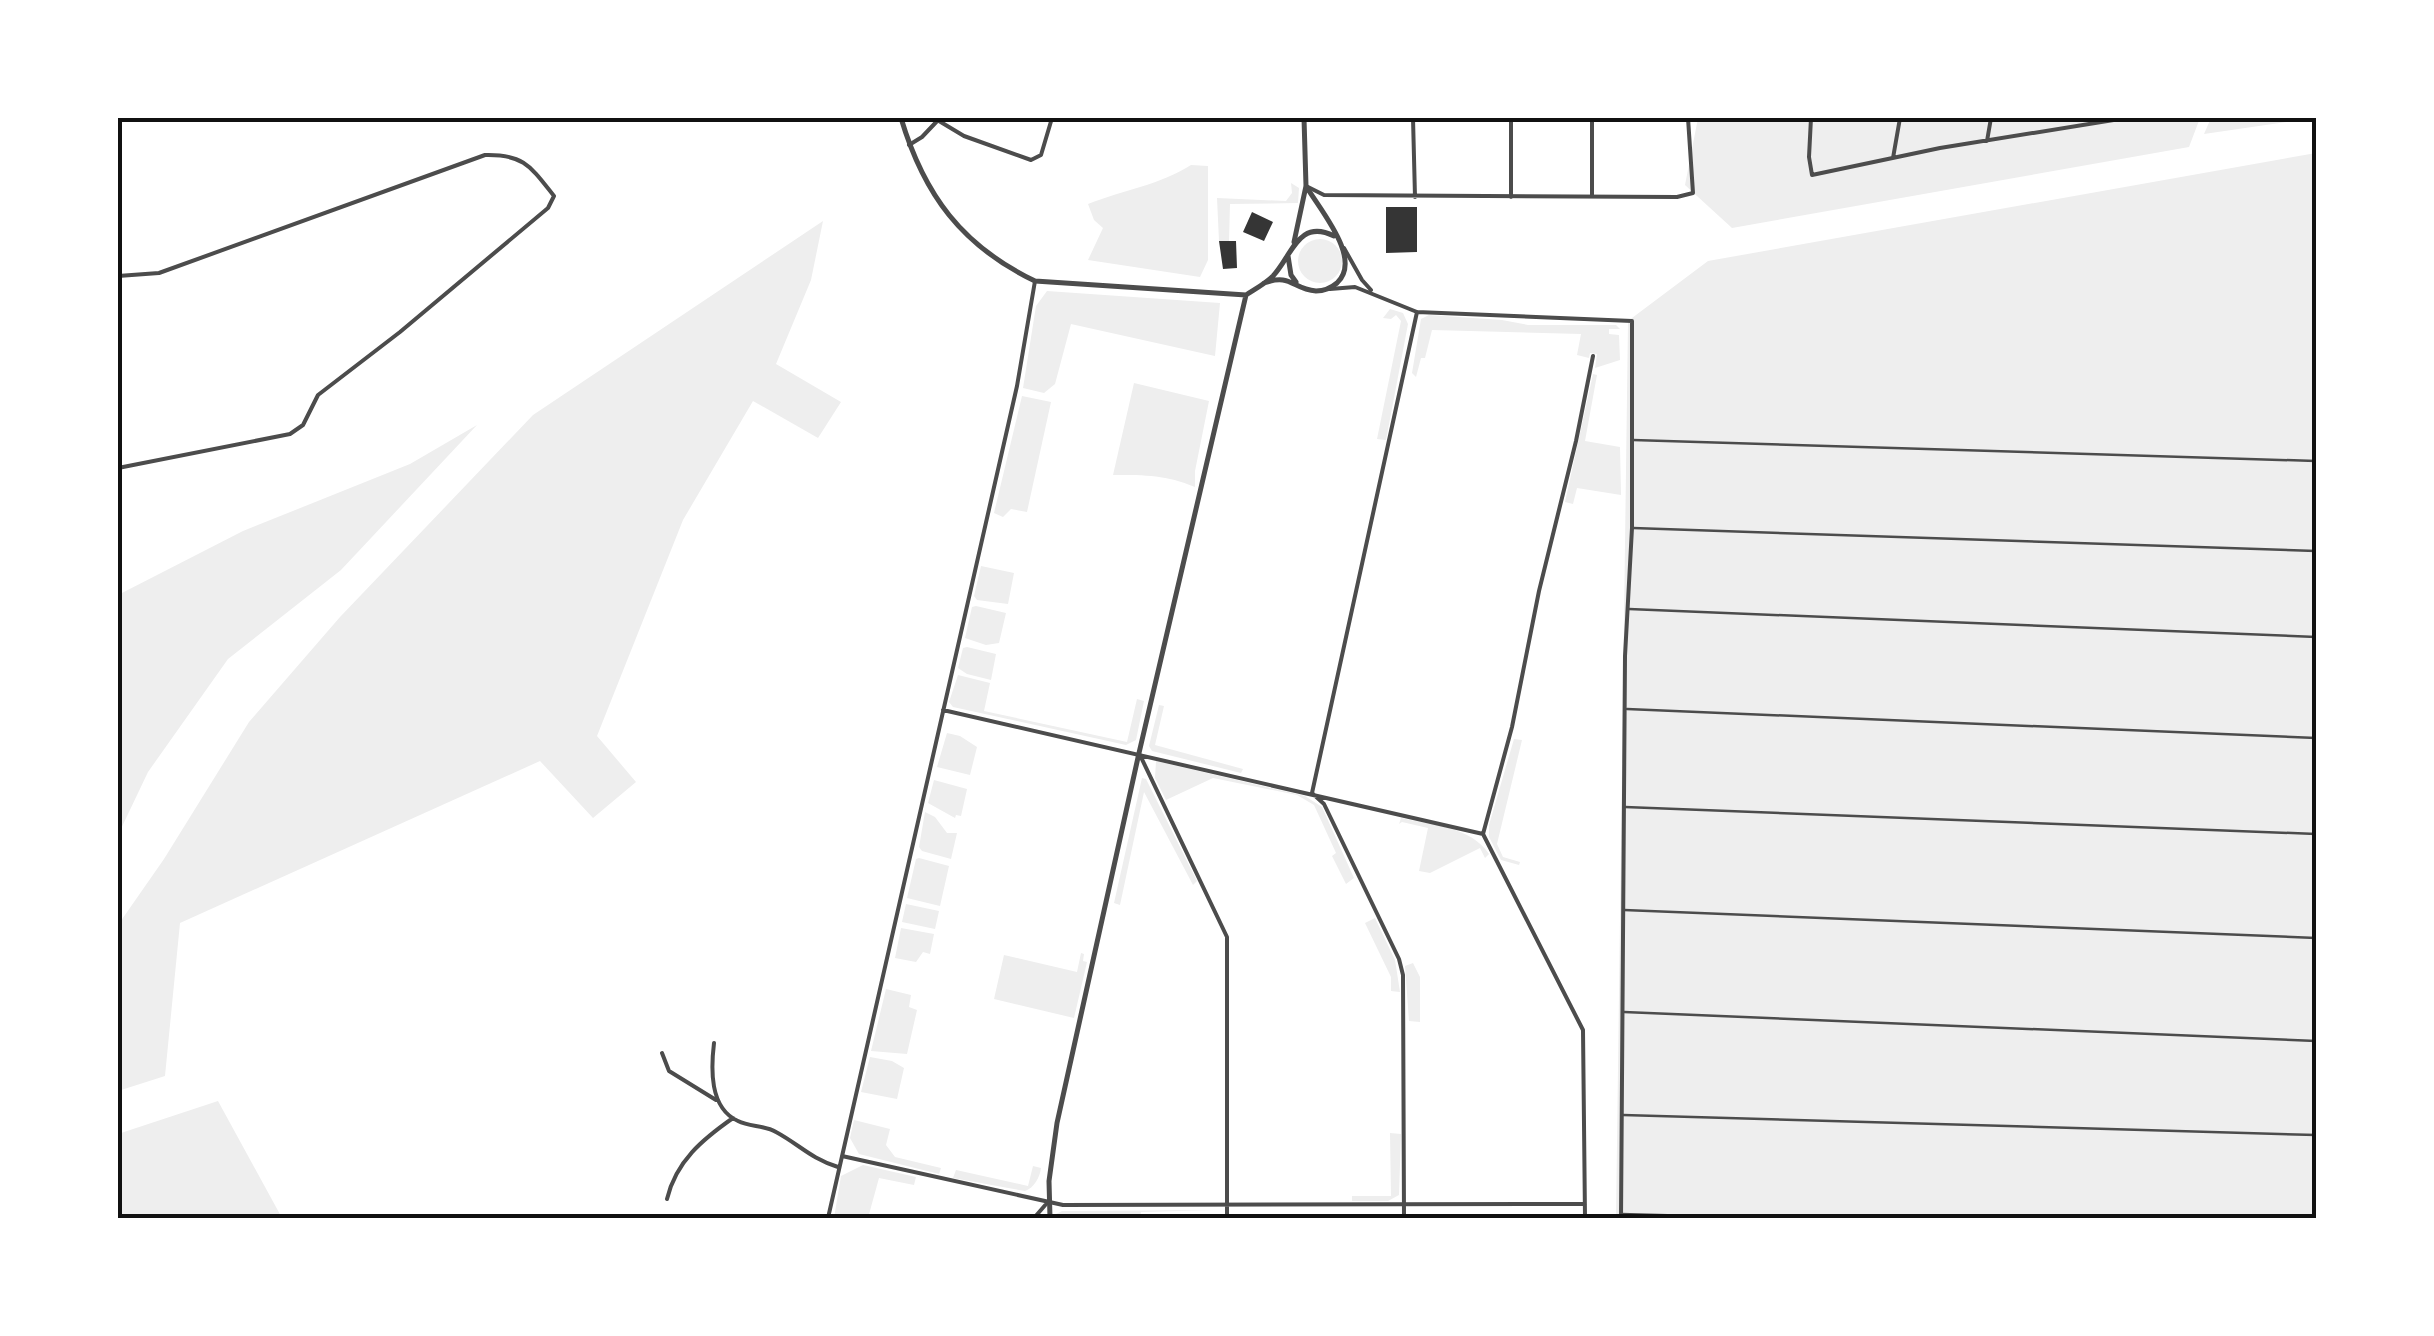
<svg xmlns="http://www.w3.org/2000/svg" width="2434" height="1336" viewBox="0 0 2434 1336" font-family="'PT Serif',serif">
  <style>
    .green { fill: #eee }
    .building { fill: #353535 }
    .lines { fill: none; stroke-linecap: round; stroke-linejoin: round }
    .service { stroke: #4c4c4c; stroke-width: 2.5 }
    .minor { stroke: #4c4c4c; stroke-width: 4 }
    .tertiary { stroke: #4c4c4c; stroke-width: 5 }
    .neatline { fill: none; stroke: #111; stroke-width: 4 }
  </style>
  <rect width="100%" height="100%" fill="#fff"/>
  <path class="green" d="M 1698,118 L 2200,118 L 2189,147 L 1732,228 L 1685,185 Z
    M 2211,118 L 2314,118 L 2204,134 Z
    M 2316,153 L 2316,1218 L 1616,1218 L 1628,321 L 1708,261 Z
    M 1191,165 L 1208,166 L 1208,260 L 1200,277 L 1088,260 L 1103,228 L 1094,220 L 1088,204 C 1123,190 1160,185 1191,165 Z
    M 1291,183 L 1299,188 L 1298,203 L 1230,204 L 1229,241 L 1219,241 L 1217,198 L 1286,201 L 1292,193 Z
    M 823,221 L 811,280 L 776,364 L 841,402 L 818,438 L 753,401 L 683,520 L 597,736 L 636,782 L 593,818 L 540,761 L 180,923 L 165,1076 L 118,1091 L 118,925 L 164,859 L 249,722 L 340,617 L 533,415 Z
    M1298 261a22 22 0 1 1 44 0a22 22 0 1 1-44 0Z
    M 1047,291 L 1220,303 L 1215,356 L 1071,324 L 1055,384 L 1044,393 L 1023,388 L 1036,306 Z
    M 1390,309 L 1403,313 L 1408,324 L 1386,440 L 1377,439 L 1401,321 L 1396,315 L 1391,319 L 1383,318 Z
    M 1429,315 L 1502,320 L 1528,325 L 1616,325 L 1620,329 L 1609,329 L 1609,334 L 1619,335 L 1620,360 L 1595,368 L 1597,354 L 1590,353 L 1589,358 L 1577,355 L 1581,334 L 1432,330 L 1425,358 L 1421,358 L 1416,377 L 1412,373 L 1421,319 Z
    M 1593,374 L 1597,375 L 1585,441 L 1620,447 L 1621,495 L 1577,488 L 1573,504 L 1565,502 Z
    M 1134,383 L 1209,401 L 1195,471 L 1195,487 C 1166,475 1147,475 1113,475 Z
    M 1022,396 L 1051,402 L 1027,512 L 1011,509 L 1003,517 L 994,513 Z
    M 477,425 L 341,570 L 228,659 L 148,772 L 118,835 L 118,595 L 243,531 L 410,464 Z
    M 981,566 L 1014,573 L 1008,604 L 977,600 L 974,596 Z
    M 976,606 L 1006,613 L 999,643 L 986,645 L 965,638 L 972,607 Z
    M 967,647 L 996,654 L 991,680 L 967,674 L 958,668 L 963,648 Z
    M 958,675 L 990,683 L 984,711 L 1127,742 L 1137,699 L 1144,701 L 1136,740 L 1126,745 L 953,707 L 949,702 Z
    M 1159,705 L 1164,706 L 1155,745 L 1243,769 L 1241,773 L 1152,751 L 1149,746 Z
    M 947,733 L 960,736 L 977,747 L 970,775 L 937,767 Z
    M 1514,739 L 1522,740 L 1497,844 L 1503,857 L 1520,862 L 1519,865 L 1501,860 L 1489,837 L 1489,825 Z
    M 1156,761 L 1305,796 L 1322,807 L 1354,878 L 1346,884 L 1332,856 L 1336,853 L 1314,805 L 1297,795 L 1213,778 L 1166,800 L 1155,778 Z
    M 1142,778 L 1146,779 L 1197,881 L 1193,885 L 1144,792 L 1120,905 L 1114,903 Z
    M 934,780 L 967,789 L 961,816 L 956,815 L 955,818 L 928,803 Z
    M 925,812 L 935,817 L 947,833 L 957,833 L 951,859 L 922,851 L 919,847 Z
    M 1401,818 C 1430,825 1471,826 1489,854 L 1485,858 L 1480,848 L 1430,873 L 1419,871 L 1428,828 L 1402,822 L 1399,824 Z
    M 919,858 L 949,866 L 940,906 L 907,898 L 916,859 Z
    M 906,904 L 939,911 L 935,929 L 902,922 Z
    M 1375,918 L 1395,960 L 1400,992 L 1391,991 L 1391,977 L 1365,923 Z
    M 901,928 L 934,934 L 930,954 L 923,952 L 916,962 L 895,958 Z
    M 1081,953 L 1084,954 L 1083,961 L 1087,962 L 1074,1018 L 994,999 L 1004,955 L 1077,972 Z
    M 1413,963 L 1420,977 L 1420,1022 L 1409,1021 L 1405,966 Z
    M 886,989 L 911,995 L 909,1007 L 917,1010 L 907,1054 L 871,1051 Z
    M 870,1057 L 892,1061 L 904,1068 L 897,1099 L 861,1092 Z
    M 218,1101 L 282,1218 L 118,1218 L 118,1140 L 121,1133 Z
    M 854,1120 L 890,1129 L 886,1145 L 895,1157 L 941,1168 L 939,1174 L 859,1154 L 850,1138 Z
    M 1390,1133 L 1401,1134 L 1399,1195 L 1388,1201 L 1352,1201 L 1352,1196 L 1391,1196 Z
    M 863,1165 L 916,1177 L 914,1185 L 879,1178 L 868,1218 L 834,1218 L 841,1176 Z
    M 1033,1166 L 1041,1168 C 1040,1177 1034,1188 1025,1191 L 953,1178 L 956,1170 L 1028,1186 Z
    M 1216,1210 L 1141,1212 L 1140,1218 L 1057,1218 L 1056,1214 L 1062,1211 Z"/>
  <path class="building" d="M 1386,207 L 1417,207 L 1417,252 L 1386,253 Z
    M 1252,212 L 1273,222 L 1264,241 L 1243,232 Z
    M 1219,241 L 1236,241 L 1237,268 L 1223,269 Z"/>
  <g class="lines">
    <path class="service" d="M 1633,440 L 2316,461
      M 1633,528 L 2316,551
      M 1629,609 L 2316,637
      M 1627,709 L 2316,738
      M 1625,807 L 2316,834
      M 1624,910 L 2316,938
      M 1624,1012 L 2316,1041
      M 1623,1115 L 2316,1135
      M 1621,1214 L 1770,1218"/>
    <path class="minor" d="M 1413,118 L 1415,197
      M 1511,118 L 1511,197
      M 1811,118 L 1809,157 L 1812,175 L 1940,148 L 2126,118
      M 939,121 L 964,136 L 1031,160 L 1041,155 L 1052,118
      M 1987,141 L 1991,118
      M 909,145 L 922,137 L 940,118
      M 1893,158 L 1900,118
      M 1306,186 L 1324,195 L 1677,197 L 1693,193 L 1688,118
      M 1592,196 L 1592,118
      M 1344,248 L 1362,280 L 1371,290
      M 118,276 L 159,273 L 485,155 C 524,154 531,167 554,196 L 548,208 L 400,332 L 318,395 L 303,425 L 290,434 L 118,468
      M 1330,289 L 1355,287 L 1417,312 L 1632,321 L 1632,528 L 1625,656 L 1621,1218
      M 943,710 L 1483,834
      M 1139,753 L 1227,937 L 1227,1218
      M 714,1043 C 711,1068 709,1108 738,1121 C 750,1127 764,1125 776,1132 C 800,1145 810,1158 838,1167
      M 662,1053 L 669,1071 L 716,1100
      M 842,1156 L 1063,1205 L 1585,1204
      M 667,1199 C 676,1161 703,1139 733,1118
      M 828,1218 L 1017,386 L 1035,281
      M 1034,1218 L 1047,1203
      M 1404,1218 L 1403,975 L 1399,959 L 1324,804 L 1312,793 L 1417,312
      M 1585,1218 L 1583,1030 L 1483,834 L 1512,727 L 1539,591 L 1576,441 L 1593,356"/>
    <path class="tertiary" d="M 901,118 C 924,195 962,246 1035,281 L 1246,295
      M 1294,242 L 1306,186 L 1304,118
      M 1288,256 L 1291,275 L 1296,282
      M 1264,283 C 1291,273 1292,289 1316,291 C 1324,291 1330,289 1337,283 C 1363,259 1320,210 1306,186
      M 1246,295 C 1255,289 1265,284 1273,276 C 1292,256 1298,218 1334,236
      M 1050,1218 L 1049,1181 L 1057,1123 L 1139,753 L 1246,295"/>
  </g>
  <rect width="2434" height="1336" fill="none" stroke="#ffffff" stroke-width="240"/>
  <rect x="120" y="120" width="2194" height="1096" class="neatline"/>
</svg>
